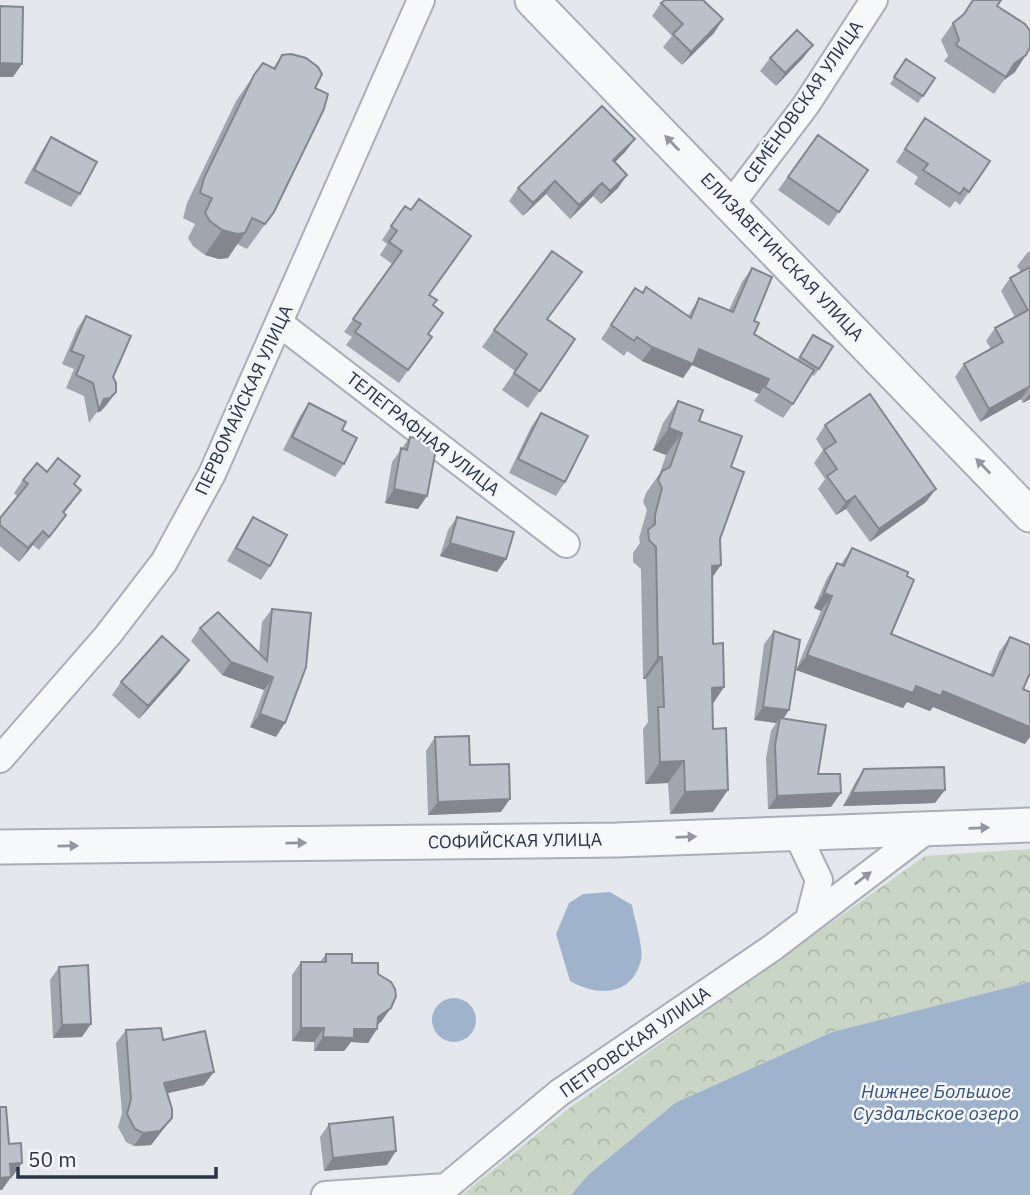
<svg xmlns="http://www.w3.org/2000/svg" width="1030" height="1195" viewBox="0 0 1030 1195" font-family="'IBM Plex Sans',sans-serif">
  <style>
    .forest { fill: url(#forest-crowns) }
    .water { fill: #9fb4cc }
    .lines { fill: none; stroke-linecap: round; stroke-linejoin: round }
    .minor-casing { stroke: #a9aeb7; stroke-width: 30 }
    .tertiary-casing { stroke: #a9aeb7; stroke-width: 37 }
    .minor { stroke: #f7f8fa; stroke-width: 26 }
    .tertiary { stroke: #f7f8fa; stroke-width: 33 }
    .wall { fill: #a1a5ae }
    .shaded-wall { fill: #83868d }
    .building { fill: #bbc0ca; stroke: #83868d; stroke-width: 2 }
    .oneway { fill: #9196a0 }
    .labels { text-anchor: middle; stroke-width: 5; stroke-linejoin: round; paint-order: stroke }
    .street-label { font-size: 18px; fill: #2b3445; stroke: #f4f6f9 }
    .water-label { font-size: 19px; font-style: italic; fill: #34527a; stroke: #f4f6f9 }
  </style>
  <defs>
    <pattern id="forest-crowns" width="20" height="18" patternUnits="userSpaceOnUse" patternTransform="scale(1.75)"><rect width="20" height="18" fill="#c9d6c5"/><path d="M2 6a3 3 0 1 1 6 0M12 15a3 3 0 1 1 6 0" fill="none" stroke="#adb8ab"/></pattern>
  </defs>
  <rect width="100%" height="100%" fill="#e4e7ec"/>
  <path class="forest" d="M 1030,849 L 1030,982 L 832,1032 L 675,1103 L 588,1175 L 571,1195 L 462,1195 L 568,1109 L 925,856 Z"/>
  <path class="water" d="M 610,892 L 632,905 C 634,918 644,948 641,960 C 632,996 598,997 570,981 L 556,934 L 569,903 L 583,894 Z
    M 1030,982 L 1030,1195 L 571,1195 L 588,1175 L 675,1103 L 832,1032 Z
    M432 1020a22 22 0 1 1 44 0a22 22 0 1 1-44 0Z"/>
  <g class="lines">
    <defs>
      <path id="minor" d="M 731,204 L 806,105 L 874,0
        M 279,323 L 566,544
        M 0,759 L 108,635 L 164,562 L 212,474 L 421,0
        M 797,834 L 819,880 L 809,919
        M 325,1195 L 446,1187 L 559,1093 L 772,948 L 927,830"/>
      <path id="tertiary" d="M 532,0 L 1030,515
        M 0,847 L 617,840 L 1030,825"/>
    </defs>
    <use href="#minor" class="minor-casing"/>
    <use href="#tertiary" class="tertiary-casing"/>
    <use href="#minor" class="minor"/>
    <use href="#tertiary" class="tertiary"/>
  </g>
  <path class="wall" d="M 973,0 L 1001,0 L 997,6 L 1015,72 L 1004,80 L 994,94 L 944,61 L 948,56 L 941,40 L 953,23 L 962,16 Z
    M 661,3 L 723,19 L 714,33 L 682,65 L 663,47 L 672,36 L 652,16 Z
    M 813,45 L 803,58 L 776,86 L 760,71 L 770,58 Z
    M 282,55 L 315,88 L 274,212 L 247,249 L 237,244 L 228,258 L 219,259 L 205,255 L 193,246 L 188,238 L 195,224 L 183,218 L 187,203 L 236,101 L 254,75 L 273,68 Z
    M 906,59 L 935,78 L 918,103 L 890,84 Z
    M 925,118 L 990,161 L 960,205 L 955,201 L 950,208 L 914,184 L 918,177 L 896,162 Z
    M 818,135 L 868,170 L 829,226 L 778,190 Z
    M 51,137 L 80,194 L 71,207 L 24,183 L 42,151 Z
    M 635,139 L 625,152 L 615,162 L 627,175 L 618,188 L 601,204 L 593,196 L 570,219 L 546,194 L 523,216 L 509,201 L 518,188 Z
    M 405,206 L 429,295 L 433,305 L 429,334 L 432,337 L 399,383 L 346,345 L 352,337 L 344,332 L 392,264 L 380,255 L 387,244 L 382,240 Z
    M 1030,251 L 1030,399 L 1023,403 L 1021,399 L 980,422 L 955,377 L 964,364 L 991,349 L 986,341 L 995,328 L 1015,317 L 1001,291 L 1010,278 L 1021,272 L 1017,266 L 1027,253 Z
    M 752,268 L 754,334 L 797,360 L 813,335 L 819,369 L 814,376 L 811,374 L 793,404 L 783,418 L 754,401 L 759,394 L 692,365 L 683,378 L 642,361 L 627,351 L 624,356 L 601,339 L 635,288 L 642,293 L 688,316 L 699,298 L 729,310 L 742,282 Z
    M 570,289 L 547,319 L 575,339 L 528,408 L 502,390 L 515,371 L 482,347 L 494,330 Z
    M 86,316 L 113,377 L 116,392 L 107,405 L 101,411 L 97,412 L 89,423 L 84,396 L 66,388 L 74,369 L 62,364 L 77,329 Z
    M 678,401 L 699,421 L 731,467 L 720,539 L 712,577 L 713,644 L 724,687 L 713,704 L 713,812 L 670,814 L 668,783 L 645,784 L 643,729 L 648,722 L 646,679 L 643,679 L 641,569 L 633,562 L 633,553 L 640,543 L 639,538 L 647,510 L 643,502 L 646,493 L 660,473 L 666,455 L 653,450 L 663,423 Z
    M 309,403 L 342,430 L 344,464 L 335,477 L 283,450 L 300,416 Z
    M 541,413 L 565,482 L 556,496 L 509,473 L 531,427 Z
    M 825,425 L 926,502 L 870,542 L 846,509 L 836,515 L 818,489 L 825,479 L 814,463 L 823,450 L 816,439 Z
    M 410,437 L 427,496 L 418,509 L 385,503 L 392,462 Z
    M 47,472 L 74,484 L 72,503 L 64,513 L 66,515 L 39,550 L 33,545 L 19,562 L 0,546 L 0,518 L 18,497 L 14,493 L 23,480 Z
    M 253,517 L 270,566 L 261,580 L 227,561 L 244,531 Z
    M 457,517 L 506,559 L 497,572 L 440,556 L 448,530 Z
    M 852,548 L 907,576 L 891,634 L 990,675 L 999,652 L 1010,637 L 1023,689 L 1025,744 L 933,707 L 930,711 L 907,702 L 903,708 L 796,670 L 821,611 L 814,608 L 827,578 L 837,563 L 841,564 Z
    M 272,609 L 276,737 L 250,727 L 264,690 L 222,675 L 191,641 L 200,628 L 259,653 L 262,622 Z
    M 774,631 L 789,710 L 784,718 L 818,774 L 831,807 L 768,809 L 766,758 L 771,731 L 776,723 L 754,720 L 764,644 Z
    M 189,660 L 180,673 L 139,719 L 112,695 L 121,682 Z
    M 435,737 L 470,765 L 501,812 L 428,815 L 426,751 Z
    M 864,769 L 935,803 L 843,806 L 855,783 Z
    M 326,954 L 352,963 L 378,974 L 381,1022 L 377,1024 L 368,1043 L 351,1042 L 344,1051 L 314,1051 L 314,1042 L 292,1041 L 292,975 L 301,962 L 320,962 Z
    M 59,967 L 82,1037 L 53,1038 L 50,980 Z
    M 126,1030 L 163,1040 L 204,1085 L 167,1093 L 162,1131 L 151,1145 L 134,1146 L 126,1142 L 118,1127 L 122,1113 L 116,1043 Z
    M 329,1124 L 387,1165 L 324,1171 L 320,1137 Z"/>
  <path class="shaded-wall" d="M 723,19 L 714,33 L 682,65 L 691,52 Z
    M 813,45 L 803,58 L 776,86 L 785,73 Z
    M 1026,55 L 1015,72 L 1004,80 L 1014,64 Z
    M 0,63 L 22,64 L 13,77 L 0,77 Z
    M 635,139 L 625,152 L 603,174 L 613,160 Z
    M 627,175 L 618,188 L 601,204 L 610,191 Z
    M 555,181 L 546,194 L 523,216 L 533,203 Z
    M 602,183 L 593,196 L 570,219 L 579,205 Z
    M 222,230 L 245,233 L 228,258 L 219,259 L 205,255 Z
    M 652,347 L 699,349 L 769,379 L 759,394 L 692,365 L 683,378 L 642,361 Z
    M 1030,386 L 1021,399 L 980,422 L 989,409 Z
    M 116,392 L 101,411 L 97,412 L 104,399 Z
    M 1030,393 L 1030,399 L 1023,403 Z
    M 669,428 L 682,433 L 666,455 L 653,450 Z
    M 394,489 L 427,496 L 418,509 L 385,503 Z
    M 936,489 L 926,502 L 870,542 L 879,529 Z
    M 855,496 L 846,509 L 836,515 L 846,502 Z
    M 66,515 L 57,528 L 39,550 L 49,537 Z
    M 43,531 L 33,545 L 19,562 L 28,548 Z
    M 450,543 L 506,559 L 497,572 L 440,556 Z
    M 721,565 L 705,588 L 712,566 Z
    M 824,593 L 832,596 L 821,611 L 814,608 Z
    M 807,655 L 916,686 L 943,691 L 1030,727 L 1030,737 L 1025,744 L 933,707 L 930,711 L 907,702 L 903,708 L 796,670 Z
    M 658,657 L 662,657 L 646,679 L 643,679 Z
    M 189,660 L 180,673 L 139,719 L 148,706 Z
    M 231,662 L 273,677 L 264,690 L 222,675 Z
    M 724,687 L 709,709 L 712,688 Z
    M 763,707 L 789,710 L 780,723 L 780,718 L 776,723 L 754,720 Z
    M 260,714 L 285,723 L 276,737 L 250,727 Z
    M 684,761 L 668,783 L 645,784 L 660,762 Z
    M 728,790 L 713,812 L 670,814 L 685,792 Z
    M 945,790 L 935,803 L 843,806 L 852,793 Z
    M 841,793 L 831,807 L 768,809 L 777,796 Z
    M 510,799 L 501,812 L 428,815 L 438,802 Z
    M 391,1008 L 381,1022 L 371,1029 L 377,1029 L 368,1043 L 351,1042 L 344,1051 L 314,1051 L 323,1037 L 354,1029 L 378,1017 Z
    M 91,1024 L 82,1037 L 53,1038 L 62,1025 Z
    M 301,1028 L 324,1028 L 314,1042 L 292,1041 Z
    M 214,1072 L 204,1085 L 155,1096 L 164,1083 Z
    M 172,1118 L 151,1145 L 134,1146 L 143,1133 Z
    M 396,1151 L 387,1165 L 324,1171 L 333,1158 Z
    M 22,1163 L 13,1176 L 1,1177 L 10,1164 Z
    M 11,1177 L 2,1190 L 0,1190 L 0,1178 Z"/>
  <path class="building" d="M 665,0 L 703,0 L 723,19 L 691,52 L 673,34 L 683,24 L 661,3 Z
    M 973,0 L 1001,0 L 997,6 L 1025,24 L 1030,31 L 1030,47 L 1026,55 L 1014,64 L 1006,77 L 956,45 L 959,40 L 953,23 L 964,14 Z
    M 0,6 L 23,7 L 22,64 L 0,63 Z
    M 797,30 L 813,45 L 785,73 L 770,58 Z
    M 291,54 L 306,58 L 318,67 L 322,74 L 315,88 L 328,94 L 324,109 L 274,212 L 265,224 L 252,218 L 245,233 L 237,234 L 222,230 L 210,221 L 205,213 L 212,198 L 200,193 L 204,178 L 254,75 L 263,63 L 275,69 L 282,55 Z
    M 906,59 L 935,78 L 923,96 L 894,77 Z
    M 602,106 L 635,139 L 613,160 L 627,175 L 610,191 L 602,183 L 579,205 L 555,181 L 533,203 L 518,188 Z
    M 925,118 L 990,161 L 969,192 L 964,188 L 960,194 L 923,170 L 928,164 L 905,149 Z
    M 818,135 L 868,170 L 839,212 L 788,177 Z
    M 51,137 L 97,162 L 80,194 L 34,170 Z
    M 419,199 L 471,236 L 429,295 L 437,300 L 433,305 L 443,313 L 428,334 L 432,337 L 408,370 L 355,332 L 361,324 L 353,319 L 402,251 L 389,242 L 397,231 L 391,226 L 405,206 L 411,210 Z
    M 552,251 L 582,272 L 547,319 L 575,339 L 540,391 L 514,373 L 527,354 L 494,330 Z
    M 1030,267 L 1030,386 L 989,409 L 964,364 L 1003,342 L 995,328 L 1028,310 L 1010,278 Z
    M 752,268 L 772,277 L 754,321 L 759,323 L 754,334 L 814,370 L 793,404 L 765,387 L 769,379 L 699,349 L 693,364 L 652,347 L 637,337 L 634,341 L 611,325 L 635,288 L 643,293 L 646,287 L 691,318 L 699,298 L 733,312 Z
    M 86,316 L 131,336 L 113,377 L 116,383 L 116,392 L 110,398 L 104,399 L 99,410 L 93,383 L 76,375 L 84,356 L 71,351 Z
    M 813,335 L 833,346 L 819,369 L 800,357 Z
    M 870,394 L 936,489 L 879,529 L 855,496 L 846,502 L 827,476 L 837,469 L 824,450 L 836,442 L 825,425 Z
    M 678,401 L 703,410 L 699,421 L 742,436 L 731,467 L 744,472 L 720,539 L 721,565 L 712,566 L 713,644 L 723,643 L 724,687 L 712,688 L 713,729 L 726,728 L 728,790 L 685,792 L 684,761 L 660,762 L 658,707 L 664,707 L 662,657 L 658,657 L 656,547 L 649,540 L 648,530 L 655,524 L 655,515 L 662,488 L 658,480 L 662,471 L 670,467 L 682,433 L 669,428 Z
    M 309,403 L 346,422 L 342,430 L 357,438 L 344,464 L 292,437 Z
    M 541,413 L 588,436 L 565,482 L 518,459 Z
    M 410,437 L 433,441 L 437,444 L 427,496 L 394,489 L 401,448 L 407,450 Z
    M 58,458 L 80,476 L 74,484 L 81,490 L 63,512 L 66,515 L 49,537 L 43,531 L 28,548 L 0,525 L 0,518 L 28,484 L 23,480 L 37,463 L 47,472 Z
    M 253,517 L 287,535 L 270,566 L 236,548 Z
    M 457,517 L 514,532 L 506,559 L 450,543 Z
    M 852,548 L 908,572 L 907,576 L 914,580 L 891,634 L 993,676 L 1010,637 L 1030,645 L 1030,673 L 1023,689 L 1030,692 L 1030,727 L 943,691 L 941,696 L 916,686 L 913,693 L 807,655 L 832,596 L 824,593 L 837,563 L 844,566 Z
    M 272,609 L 311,613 L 306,667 L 285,723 L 260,714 L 273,677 L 231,662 L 200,628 L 218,612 L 267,661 Z
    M 774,631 L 800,640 L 789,710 L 763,707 Z
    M 162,636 L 189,660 L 148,706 L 121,682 Z
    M 780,718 L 826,725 L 818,774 L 840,774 L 841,793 L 777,796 L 775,745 Z
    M 469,736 L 470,765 L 509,764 L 510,799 L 438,802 L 435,737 Z
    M 944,767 L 945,790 L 852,793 L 864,769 Z
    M 326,954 L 352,954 L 352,963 L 378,963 L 378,974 L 391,982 L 395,989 L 396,996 L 391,1008 L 378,1017 L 377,1029 L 354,1029 L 354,1038 L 323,1037 L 324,1028 L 301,1028 L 301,962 L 326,962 Z
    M 88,965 L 91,1024 L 62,1025 L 59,967 Z
    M 161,1028 L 163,1040 L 205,1031 L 214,1072 L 164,1083 L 172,1109 L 172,1118 L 160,1131 L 143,1133 L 135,1129 L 127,1114 L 131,1099 L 126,1030 Z
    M 0,1107 L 6,1107 L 9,1144 L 21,1143 L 22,1163 L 10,1164 L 11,1177 L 0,1178 Z
    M 393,1117 L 396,1151 L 333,1158 L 329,1124 Z"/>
  <defs><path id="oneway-solid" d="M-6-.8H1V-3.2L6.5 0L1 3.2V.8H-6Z" transform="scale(1.75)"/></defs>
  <g class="oneway">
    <use href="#oneway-solid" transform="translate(672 143) rotate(-134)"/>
    <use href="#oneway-solid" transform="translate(983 466) rotate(-134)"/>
    <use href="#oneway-solid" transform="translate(979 828) rotate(-2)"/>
    <use href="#oneway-solid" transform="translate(686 837) rotate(-2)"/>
    <use href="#oneway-solid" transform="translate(296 843) rotate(-1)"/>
    <use href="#oneway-solid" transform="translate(68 846) rotate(-1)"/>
    <use href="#oneway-solid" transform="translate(863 878) rotate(-37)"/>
  </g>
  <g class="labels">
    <g class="street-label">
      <text transform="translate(803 102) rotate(-55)" y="6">СЕМЁНОВСКАЯ УЛИЦА</text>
      <text transform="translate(782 257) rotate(46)" y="6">ЕЛИЗАВЕТИНСКАЯ УЛИЦА</text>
      <text transform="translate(244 400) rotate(-65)" y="6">ПЕРВОМАЙСКАЯ УЛИЦА</text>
      <text transform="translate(423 434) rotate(38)" y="6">ТЕЛЕГРАФНАЯ УЛИЦА</text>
      <text transform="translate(515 841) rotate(-1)" y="6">СОФИЙСКАЯ УЛИЦА</text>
      <text transform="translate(635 1042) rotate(-35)" y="6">ПЕТРОВСКАЯ УЛИЦА</text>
    </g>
    <g class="water-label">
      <text x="936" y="1098">Нижнее Большое<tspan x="936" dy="22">Суздальское озеро</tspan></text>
    </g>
  </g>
  <path d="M18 1167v10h198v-10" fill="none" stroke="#2b3445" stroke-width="3.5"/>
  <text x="28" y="1167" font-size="21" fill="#2b3445" stroke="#f4f6f9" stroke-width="5" paint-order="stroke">50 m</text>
</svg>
